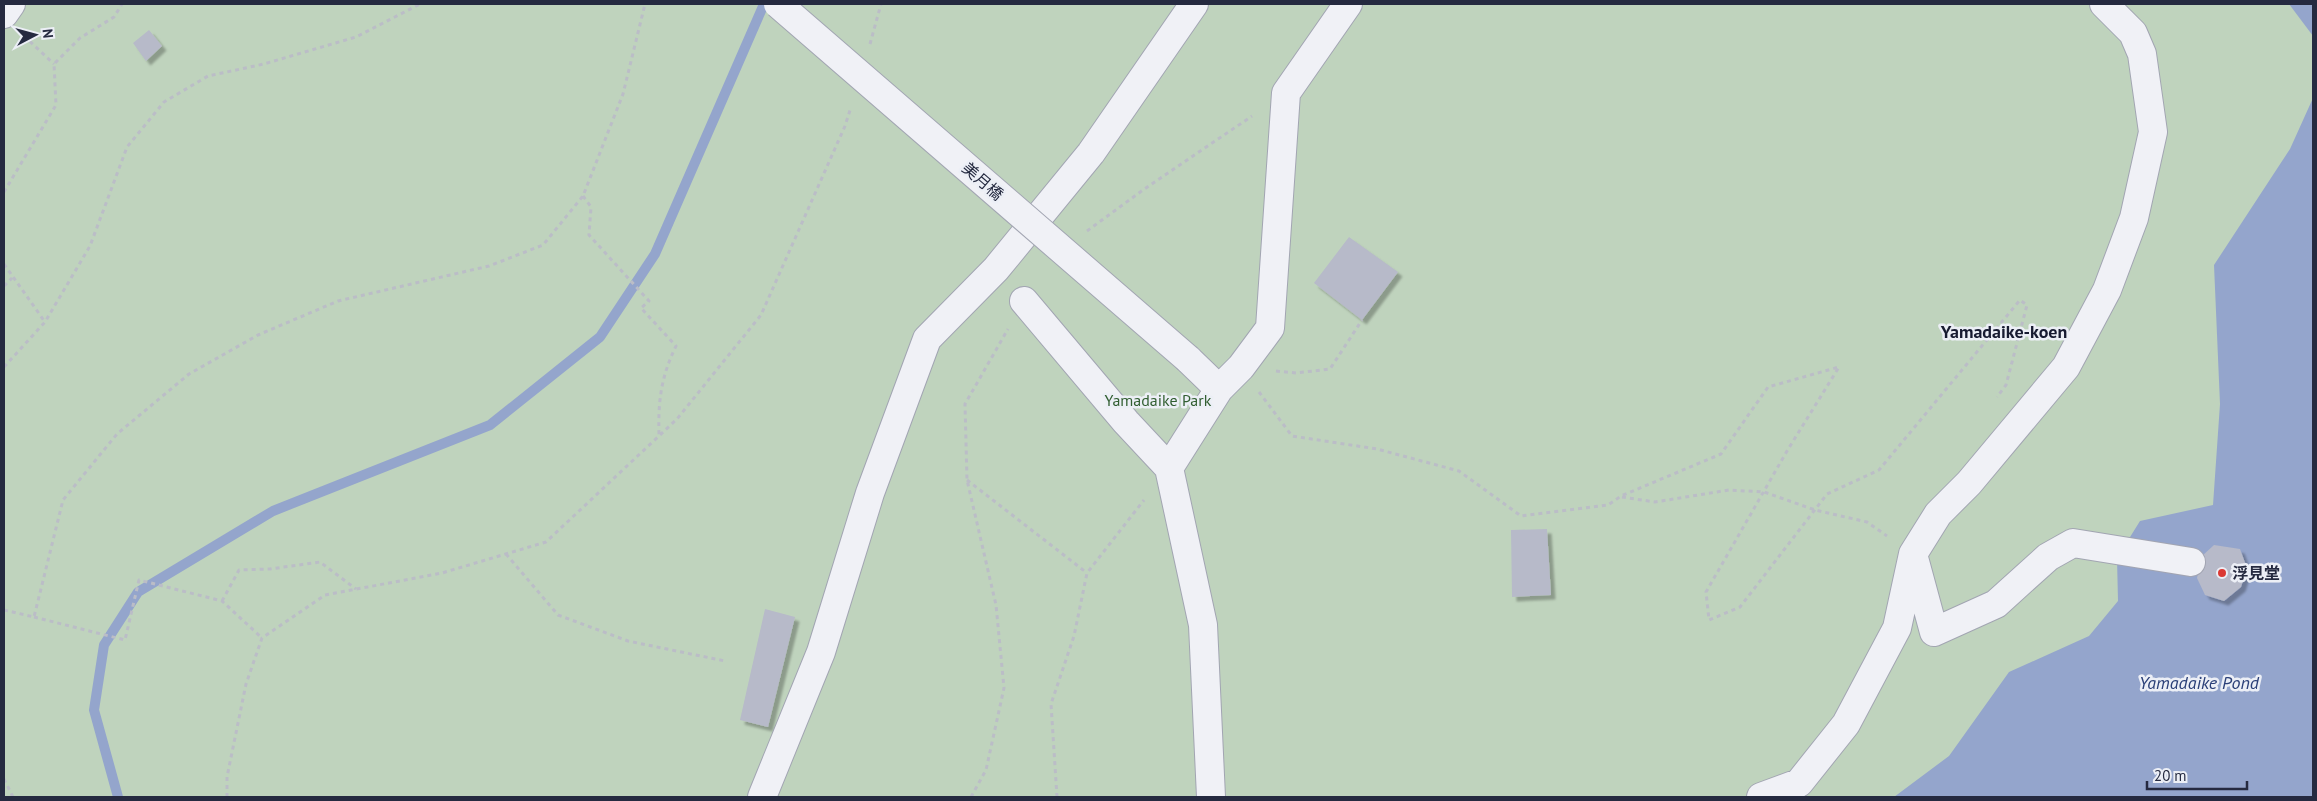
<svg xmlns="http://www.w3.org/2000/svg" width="2317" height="801" viewBox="0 0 2317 801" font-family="'PT Sans','Noto Sans JP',sans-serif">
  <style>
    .green { fill: #bfd3bd }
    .water { fill: #94a5cc }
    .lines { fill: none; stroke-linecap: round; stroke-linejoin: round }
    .stream { stroke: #94a5cc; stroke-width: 10 }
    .building { fill: #b7bac9; filter: url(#shadow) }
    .pedestrian-casing { stroke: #a2a5b2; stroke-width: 30 }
    .minor-casing { stroke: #a2a5b2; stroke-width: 30 }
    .path { stroke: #bbbdc7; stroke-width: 3; stroke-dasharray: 4 4; stroke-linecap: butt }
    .pedestrian { stroke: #f0f1f6; stroke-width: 28 }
    .minor { stroke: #f0f1f6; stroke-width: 28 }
    .pedestrian-bridge-casing { stroke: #a2a5b2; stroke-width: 30; stroke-linecap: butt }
    .pedestrian-bridge { stroke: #f0f1f6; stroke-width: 28 }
    .poi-dot { fill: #db3934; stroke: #eceff6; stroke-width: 2 }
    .labels { text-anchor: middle; stroke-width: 5; stroke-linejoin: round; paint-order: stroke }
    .street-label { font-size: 16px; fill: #252a40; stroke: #eceff6 }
    .park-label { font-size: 16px; fill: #315e31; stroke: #eceff6 }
    .poi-label { font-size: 16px; font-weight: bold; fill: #252a40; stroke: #eceff6; text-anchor: start }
    .neighbourhood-label { font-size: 18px; font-weight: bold; fill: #171b31; stroke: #eceff6 }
    .water-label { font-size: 18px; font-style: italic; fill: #2b4078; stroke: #eceff6 }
  </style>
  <defs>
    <filter id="shadow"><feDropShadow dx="4.5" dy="4.5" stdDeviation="1" flood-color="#0004"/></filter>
  </defs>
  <rect width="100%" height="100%" fill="#dddfe8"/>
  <path class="green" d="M 4,4 L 2313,4 L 2313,797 L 4,797 Z"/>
  <path class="water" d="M 2289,4 L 2313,4 L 2313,36 Z
    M 2313,98 L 2313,797 L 1894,797 L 1949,756 L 2009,672 L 2089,636 L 2118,601 L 2117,558 L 2140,521 L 2213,505 L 2220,404 L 2214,265 L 2290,149 Z"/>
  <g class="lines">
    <path class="stream" d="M 118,797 L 94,710 L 104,645 L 138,592 L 273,511 L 490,425 L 600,337 L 655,254 L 764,4"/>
  </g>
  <path class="building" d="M 149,30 L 162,46 L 146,61 L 133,43 Z
    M 1349,237 L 1398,272 L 1362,320 L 1314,283 Z
    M 1547,529 L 1551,595 L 1512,597 L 1511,530 Z
    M 2214,545 L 2240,549 L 2247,568 L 2241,587 L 2224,601 L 2205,595 L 2197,578 L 2202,556 Z
    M 765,609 L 795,617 L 768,727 L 740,720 Z"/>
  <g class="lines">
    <defs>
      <path id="pedestrian" d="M 4,14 L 11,4
        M 1024,301 L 1126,422 L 1169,468
        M 1188,359 L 1219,389 L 1169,468 L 1203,625 L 1211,797
        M 1219,389 L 1241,367 L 1270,328 L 1286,93 L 1348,4
        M 1914,558 L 1934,632 L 1996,604 L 2048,557 L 2073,543 L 2191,562
        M 1761,797 L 1799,783 L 1846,724 L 1897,628 L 1913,554 L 1938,514 L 1969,483 L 2066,367 L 2107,290 L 2134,218 L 2153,132 L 2142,54 L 2133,33 L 2104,4"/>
      <path id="minor" d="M 762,797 L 821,652 L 870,493 L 927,339 L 996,269 L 1091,153 L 1194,4"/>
    </defs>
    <use href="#pedestrian" class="pedestrian-casing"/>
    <use href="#minor" class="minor-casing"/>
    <path class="path" d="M 24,36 L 54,64
      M 870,44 L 881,4
      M 4,192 L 56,105 L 54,64 L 80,38 L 114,17 L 122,4
      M 583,196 L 591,207 L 589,235 L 649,301 L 641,308 L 676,346 C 661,377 658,401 659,435
      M 1087,231 L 1143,190 L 1252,116
      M 4,264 L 45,322
      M 4,286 L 12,278
      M 4,367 L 45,322 L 90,246 L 127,147 L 164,102 L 208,76 L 264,64 L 356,37 L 420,4
      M 1276,371 L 1296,373 L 1330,369 L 1362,320
      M 1259,392 L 1292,436 L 1377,449 L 1459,471 L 1521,516 L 1608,505 L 1621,496 L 1721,454 L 1768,387 L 1839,367 L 1787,451 L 1706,592 L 1709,620 L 1740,607 L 1827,494 L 1879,470 L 2020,300 L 2027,305 L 2006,385 L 1997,397
      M 967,480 L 1087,573
      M 1622,497 L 1655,502 L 1729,490 L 1764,492 L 1815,510 L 1867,522 L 1887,536
      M 506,554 L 558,615 L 628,641 L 725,661
      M 222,601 L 239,570 L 270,569 L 320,562 L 356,589
      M 4,610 L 34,617 L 63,500 L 117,434 L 189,374 L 258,335 L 338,301 L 489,266 L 543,245 L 583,196 L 623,94 L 645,4
      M 34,617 L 125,640 L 139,580 L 222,601 L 262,638
      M 4,779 L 13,797
      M 227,797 L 227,777 L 246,684 L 262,638 L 325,595 L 442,573 L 546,542 L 677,419 L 761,315 L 845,126 L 851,107
      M 971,797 L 986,770 L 1004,688 L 996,605 L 967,480 L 965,404 L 1008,329
      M 1057,797 L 1051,704 L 1074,636 L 1087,573 L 1144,500"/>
    <use href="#pedestrian" class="pedestrian"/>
    <use href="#minor" class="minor"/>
    <defs>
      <path id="pedestrian-bridge" d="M 778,4 L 1188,359"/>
    </defs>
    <use href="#pedestrian-bridge" class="pedestrian-bridge-casing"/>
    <use href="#pedestrian-bridge" class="pedestrian-bridge"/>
  </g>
  <circle class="poi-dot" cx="2222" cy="573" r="5"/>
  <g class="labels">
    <g class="street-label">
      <text transform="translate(983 181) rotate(41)" y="6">美月橋</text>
    </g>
    <g class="park-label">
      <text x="1158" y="406">Yamadaike Park</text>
    </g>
    <g class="poi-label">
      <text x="2232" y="579">浮見堂</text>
    </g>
    <g class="neighbourhood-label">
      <text x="2004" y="338">Yamadaike-koen</text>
    </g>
    <g class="water-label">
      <text x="2199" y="689">Yamadaike Pond</text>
    </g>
  </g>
  <rect width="2317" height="801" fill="none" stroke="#252a40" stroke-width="10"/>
  <g transform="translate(35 35) rotate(84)" stroke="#eceff6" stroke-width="4" paint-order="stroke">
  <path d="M0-4L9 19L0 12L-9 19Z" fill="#252a40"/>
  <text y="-8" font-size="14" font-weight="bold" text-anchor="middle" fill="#252a40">N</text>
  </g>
  <path d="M2147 781v8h100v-8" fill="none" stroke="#252a40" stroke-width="2.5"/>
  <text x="2154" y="781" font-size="15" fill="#252a40" stroke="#eceff6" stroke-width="4" paint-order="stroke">20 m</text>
</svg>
